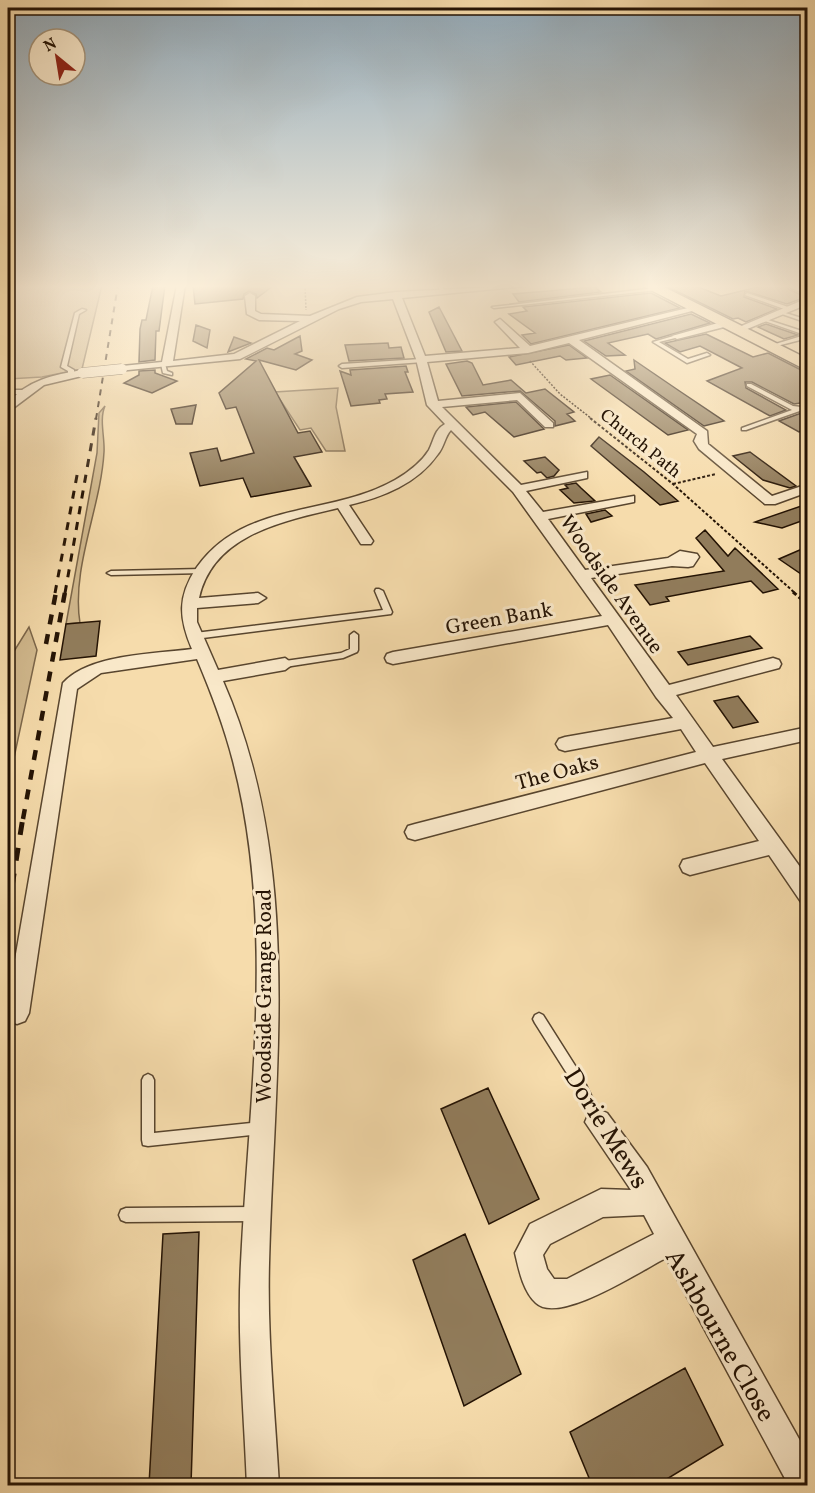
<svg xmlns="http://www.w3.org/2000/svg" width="815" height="1493" viewBox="0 0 815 1493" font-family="Vollkorn,serif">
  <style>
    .green { fill: #d2ba8f; stroke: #7b664a; stroke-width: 1.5 }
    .building { fill: #917c5b; stroke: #241304; stroke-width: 1.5 }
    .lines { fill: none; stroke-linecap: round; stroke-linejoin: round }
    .service-casing { stroke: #58452e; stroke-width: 3 }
    .minor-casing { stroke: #58452e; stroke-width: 3 }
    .primary-casing { stroke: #241304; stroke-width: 3 }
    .path-far2 { stroke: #241304; stroke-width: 1.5; stroke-dasharray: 2 1.5; stroke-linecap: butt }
    .path-far1 { stroke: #241304; stroke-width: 2; stroke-dasharray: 3 2; stroke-linecap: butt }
    .path { stroke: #241304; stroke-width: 3; stroke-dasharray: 4.5 3; stroke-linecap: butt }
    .service { fill: #f9e8c9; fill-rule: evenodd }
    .minor { fill: #f9e8c9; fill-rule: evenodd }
    .primary { fill: #f6dcac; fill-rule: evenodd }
    .rail-far3 { stroke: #241304; stroke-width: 2; stroke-dasharray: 6 6; stroke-linecap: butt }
    .rail-far2 { stroke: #241304; stroke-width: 3; stroke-dasharray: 8 8; stroke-linecap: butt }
    .rail-far1 { stroke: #241304; stroke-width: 4.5; stroke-dasharray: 10 10; stroke-linecap: butt }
    .rail { stroke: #241304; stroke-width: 5; stroke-dasharray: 13 13; stroke-linecap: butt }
    .minor-bridge-casing { stroke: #58452e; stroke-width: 11; stroke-linecap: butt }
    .minor-bridge { stroke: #f9e8c9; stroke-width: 10 }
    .labels { text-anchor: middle; stroke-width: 6; stroke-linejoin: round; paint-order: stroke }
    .far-street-label { font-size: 18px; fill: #241304; stroke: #f9e8c9 }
    .street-label { font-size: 21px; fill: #241304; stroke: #f9e8c9 }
    .near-street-label { font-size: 26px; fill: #241304; stroke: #f9e8c9 }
  </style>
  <rect width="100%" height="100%" fill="#f6dcac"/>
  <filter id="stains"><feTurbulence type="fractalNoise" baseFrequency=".00333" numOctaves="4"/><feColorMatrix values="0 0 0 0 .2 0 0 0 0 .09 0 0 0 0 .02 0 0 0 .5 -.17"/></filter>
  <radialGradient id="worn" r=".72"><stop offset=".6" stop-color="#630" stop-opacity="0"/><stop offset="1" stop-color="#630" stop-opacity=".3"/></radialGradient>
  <path class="green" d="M 8,285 L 102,285 L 82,369 L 42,377 L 8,379 Z
    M 338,388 L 336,407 L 345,451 L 326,451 L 311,428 L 300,430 L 275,392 Z
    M 105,406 C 99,419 105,438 104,452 C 101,507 71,568 80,623 L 66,624 L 97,453 L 99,413 Z
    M 29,627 L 37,650 L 8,786 L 8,661 Z"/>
  <path class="building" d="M 153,285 L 165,285 L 159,331 L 156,331 L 155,360 L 139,362 L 140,329 L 142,320 L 146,320 Z
    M 193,285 L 274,285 L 257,298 L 256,294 L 249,291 L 244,294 L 243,299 L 195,304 Z
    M 693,285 L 721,296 L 766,285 L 786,285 L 788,289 L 806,297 L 787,304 L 745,291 L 744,297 L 777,309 L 746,322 L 738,318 L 733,319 L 668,287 Z
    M 595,287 L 601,292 L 519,302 L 513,294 Z
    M 651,293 L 680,308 L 531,344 L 522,335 L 535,333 L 509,314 L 527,311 L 523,307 Z
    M 439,307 L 462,351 L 446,352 L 429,312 Z
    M 691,314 L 710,323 L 656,339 L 648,334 L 608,343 L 625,355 L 606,356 L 584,341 Z
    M 766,324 L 798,335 L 784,339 L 758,327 Z
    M 196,325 L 210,330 L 207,348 L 193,341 Z
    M 706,334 L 753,357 L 768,353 L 807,373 L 807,402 L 794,404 L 752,382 L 745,382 L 746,388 L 786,410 L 770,416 L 707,381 L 742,368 L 700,346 L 680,352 L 665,343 Z
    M 300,336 L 302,351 L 295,354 L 312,360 L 296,370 L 259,360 L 298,433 L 310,431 L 322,452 L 294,457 L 311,486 L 251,497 L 243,478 L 200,486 L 190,453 L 217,448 L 221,461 L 254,453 L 236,407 L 226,409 L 219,393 L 256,361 L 246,359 L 267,348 L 274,350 Z
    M 234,337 L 251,343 L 228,352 Z
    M 388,343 L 389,348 L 401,347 L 404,358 L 349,361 L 345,345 Z
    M 569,345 L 587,358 L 566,360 L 560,356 L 516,365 L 509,357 Z
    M 634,360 L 678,390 L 724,421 L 704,426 L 626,371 L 635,369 Z
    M 467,361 L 472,363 L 483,385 L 511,380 L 526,393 L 545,389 L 574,412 L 567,414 L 575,421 L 555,426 L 555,421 L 520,391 L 462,396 L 446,364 Z
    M 406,366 L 408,372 L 405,372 L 413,392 L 385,394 L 387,399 L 379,400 L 380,403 L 351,406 L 340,371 L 351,375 L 350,370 Z
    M 155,370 L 155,373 L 177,381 L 152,393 L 124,383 L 139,375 L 139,371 Z
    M 610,375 L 688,430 L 668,435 L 591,379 Z
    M 516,402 L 544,429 L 514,437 L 485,412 L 473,415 L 466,407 Z
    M 196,405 L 192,424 L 176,424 L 171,409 Z
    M 807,411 L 807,429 L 799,432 L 779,421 Z
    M 599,437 L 644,472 L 678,501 L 660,505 L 591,446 Z
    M 750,452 L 796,486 L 790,488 L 763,480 L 733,456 Z
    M 545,457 L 559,470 L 554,476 L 547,478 L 541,472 L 537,473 L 524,461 Z
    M 576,483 L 581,488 L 595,501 L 574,503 L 560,490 L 568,488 L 565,485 Z
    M 807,504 L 807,519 L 782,528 L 755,522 Z
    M 605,510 L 612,516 L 591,522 L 586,514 Z
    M 705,530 L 728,556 L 735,548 L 778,589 L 763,593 L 751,581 L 666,597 L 669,601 L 650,605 L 635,585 L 724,571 L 696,538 Z
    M 802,549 L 807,560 L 807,578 L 779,559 Z
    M 100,621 L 96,656 L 60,660 L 66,624 Z
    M 750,636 L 762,648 L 688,665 L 678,652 Z
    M 738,696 L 758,722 L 733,728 L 714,701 Z
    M 488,1088 L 539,1199 L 489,1224 L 441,1109 Z
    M 199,1232 L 191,1485 L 149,1485 L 163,1234 Z
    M 465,1234 L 521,1374 L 464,1406 L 413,1260 Z
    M 685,1368 L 723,1445 L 657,1485 L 592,1485 L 570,1432 Z"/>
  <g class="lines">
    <defs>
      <path id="service" d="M 438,285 L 442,285 L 444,292 L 440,292 Z
        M 655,288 L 657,290 L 494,308 L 492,307 Z
        M 747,293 L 791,308 L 791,309 L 787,310 L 745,295 Z
        M 82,309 L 86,310 L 79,314 L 67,366 L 74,370 L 74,375 L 71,377 L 68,375 L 68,371 L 61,367 L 75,313 Z
        M 779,311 L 808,320 L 808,323 L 779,313 Z
        M 762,318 L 808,333 L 808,338 L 769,348 L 769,346 L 805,335 L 762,320 Z
        M 677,335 L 679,335 L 679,337 L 659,342 L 688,359 L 707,353 L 710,355 L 687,363 L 653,342 Z
        M 421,359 L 423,360 L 423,362 L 342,368 L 339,366 L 342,364 Z
        M 161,364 L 165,364 L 167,371 L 172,373 L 172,375 L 163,373 Z
        M 747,384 L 751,384 L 793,406 L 801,407 L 808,404 L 808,408 L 746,430 L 742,430 L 742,428 L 792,410 L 747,386 Z
        M 8,390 L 22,390 L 25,392 L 22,394 L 8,394 Z
        M 202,569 L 206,571 L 205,573 L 111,575 L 107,573 L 111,571 Z
        M 376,589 L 379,589 L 383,591 L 392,612 L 391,614 L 195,639 L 191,636 L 195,633 L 383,610 L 375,591 Z
        M 354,632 L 358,635 L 358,650 L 357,652 L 343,658 L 285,667 L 281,664 L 285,661 L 341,653 L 350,649 L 350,635 Z
        M 539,1013 L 543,1015 L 581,1075 L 603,1120 L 601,1124 L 597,1126 L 593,1124 L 573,1083 L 535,1023 L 533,1019 L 535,1015 Z
        M 148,1074 L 152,1076 L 154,1080 L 154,1133 L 261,1122 L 266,1123 L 267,1128 L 266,1133 L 261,1134 L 148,1146 L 143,1145 L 142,1140 L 142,1080 L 144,1076 Z
        M 256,1207 L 261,1209 L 263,1214 L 261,1219 L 256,1221 L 126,1222 L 121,1220 L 119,1215 L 121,1210 L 126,1208 Z"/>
      <path id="minor" d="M 177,285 L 185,285 L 173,361 L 234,354 L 300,321 L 259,320 L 247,314 L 245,296 L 250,293 L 255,296 L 255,311 L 261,314 L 310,316 L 357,297 L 396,292 L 535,285 L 402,298 L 425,356 L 520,348 L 497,324 L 495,322 L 500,319 L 530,346 L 696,306 L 696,310 L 579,340 L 707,431 L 708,444 L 772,496 L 808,484 L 808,492 L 775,504 L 765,504 L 699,449 L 694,441 L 697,434 L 569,343 L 528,353 L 427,362 L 438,401 L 520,393 L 553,423 L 553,427 L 545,427 L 517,400 L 442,407 L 521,485 L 587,472 L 587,478 L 526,491 L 543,512 L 634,496 L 634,502 L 548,519 L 585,570 L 668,558 L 680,551 L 697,554 L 699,557 L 693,566 L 688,567 L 672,566 L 591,578 L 669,685 L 773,658 L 779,660 L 781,664 L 779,668 L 676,695 L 713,747 L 808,727 L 808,740 L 722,759 L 808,878 L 808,904 L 801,902 L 769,855 L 690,875 L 683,872 L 680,866 L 683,860 L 759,841 L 705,763 L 415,840 L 408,838 L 405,832 L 408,826 L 415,824 L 696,752 L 681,729 L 565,751 L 559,749 L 556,744 L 559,739 L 565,737 L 673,718 L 656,697 L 608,625 L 393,664 L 387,662 L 385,658 L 387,654 L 393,652 L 602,616 L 513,492 L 451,430 C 445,436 444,447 438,454 C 417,484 383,497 349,505 L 373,541 L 371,544 L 361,544 L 338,508 C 284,521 213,534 199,598 L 258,593 L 266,598 L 258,603 L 197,608 L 197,622 L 218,670 L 285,658 L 293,664 L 285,670 L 223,681 C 304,867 274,1067 269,1263 C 267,1338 275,1412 279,1486 L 247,1486 C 244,1411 237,1337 241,1263 C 249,1096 276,927 233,761 C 224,726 211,692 197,659 L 101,673 L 77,689 L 29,1013 L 25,1021 L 17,1024 L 9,1021 L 8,1000 L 63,683 C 89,654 155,654 192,649 C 179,618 177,597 197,567 C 245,500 330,517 395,480 C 407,473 421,463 429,450 C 434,440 435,429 445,424 L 427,405 L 416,359 L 393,299 L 361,302 L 339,309 L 240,359 L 118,371 L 118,367 L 122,366 L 162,362 Z
        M 788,285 L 808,289 L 808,295 L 789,287 Z
        M 808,298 L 808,304 L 740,332 L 732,330 Z
        M 725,321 L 730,324 L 728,326 L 677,339 L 672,336 Z
        M 82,370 L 87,373 L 86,375 L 44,385 L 8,412 L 8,403 C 28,380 53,375 82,370 Z
        M 598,1109 L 607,1113 L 647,1167 L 808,1455 L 808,1486 L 789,1486 L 666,1258 C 642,1270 559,1325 536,1303 C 523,1291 519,1270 515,1253 L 530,1224 L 601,1189 L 631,1190 L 585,1122 L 589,1113 ZM 644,1215 L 654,1234 L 567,1279 L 554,1279 L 547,1269 L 543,1255 L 550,1244 L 603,1217 Z"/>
      <path id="primary" d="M 641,285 L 660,285 L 808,359 L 808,371 Z"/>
    </defs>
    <use href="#service" class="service-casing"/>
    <use href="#minor" class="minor-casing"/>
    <use href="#primary" class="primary-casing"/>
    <path class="path-far2" d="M 305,285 L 306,310
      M 530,361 L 560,394 L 592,419"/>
    <path class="path-far1" d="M 590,418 L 673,484 L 795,593
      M 673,484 L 716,474"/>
    <path class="path" d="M 793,592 L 808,605"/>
    <use href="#service" class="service"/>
    <use href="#minor" class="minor"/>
    <use href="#primary" class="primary"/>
    <path class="rail-far3" d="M 96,419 L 118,285"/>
    <path class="rail-far2" d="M 55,593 L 78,470
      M 65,593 L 96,418"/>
    <path class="rail-far1" d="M 46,644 L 56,592
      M 23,819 L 65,592"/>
    <path class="rail" d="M 8,912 L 23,817"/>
    <defs>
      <path id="minor-bridge" d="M 82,373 L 122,369"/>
    </defs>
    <use href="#minor-bridge" class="minor-bridge-casing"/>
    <use href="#minor-bridge" class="minor-bridge"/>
  </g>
  <linearGradient id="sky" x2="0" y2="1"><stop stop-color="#91a9b9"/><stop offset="0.58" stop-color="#fbefda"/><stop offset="1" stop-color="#fbefda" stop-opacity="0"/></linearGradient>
  <rect width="815" height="494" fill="url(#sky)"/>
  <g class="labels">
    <g class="far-street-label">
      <text transform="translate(641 443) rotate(39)" y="6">Church Path</text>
    </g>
    <g class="street-label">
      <text transform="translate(612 584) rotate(55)" y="7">Woodside Avenue</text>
      <text transform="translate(499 618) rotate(-10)" y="7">Green Bank</text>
      <text transform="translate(557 772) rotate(-15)" y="7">The Oaks</text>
      <text transform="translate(264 996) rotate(-90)" y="7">Woodside Grange Road</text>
    </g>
    <g class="near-street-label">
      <text transform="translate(607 1128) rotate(58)" y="9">Dorie Mews</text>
      <text transform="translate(721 1335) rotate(60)" y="9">Ashbourne Close</text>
    </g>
  </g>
  <rect width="815" height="1493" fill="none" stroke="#f6dcac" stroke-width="30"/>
  <rect x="9" y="9" width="797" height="1475" fill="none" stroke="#241304" stroke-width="3"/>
  <rect x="15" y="15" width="785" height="1463" fill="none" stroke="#241304" stroke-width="1.5"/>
  <g transform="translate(57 57) rotate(330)"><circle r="28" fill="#f9e8c9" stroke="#a4937a" stroke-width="1.5"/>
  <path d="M0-4.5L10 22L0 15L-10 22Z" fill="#8f2418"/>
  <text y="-9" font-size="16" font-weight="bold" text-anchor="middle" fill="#241304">N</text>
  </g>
  <rect width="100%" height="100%" filter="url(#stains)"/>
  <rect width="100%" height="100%" fill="url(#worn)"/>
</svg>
